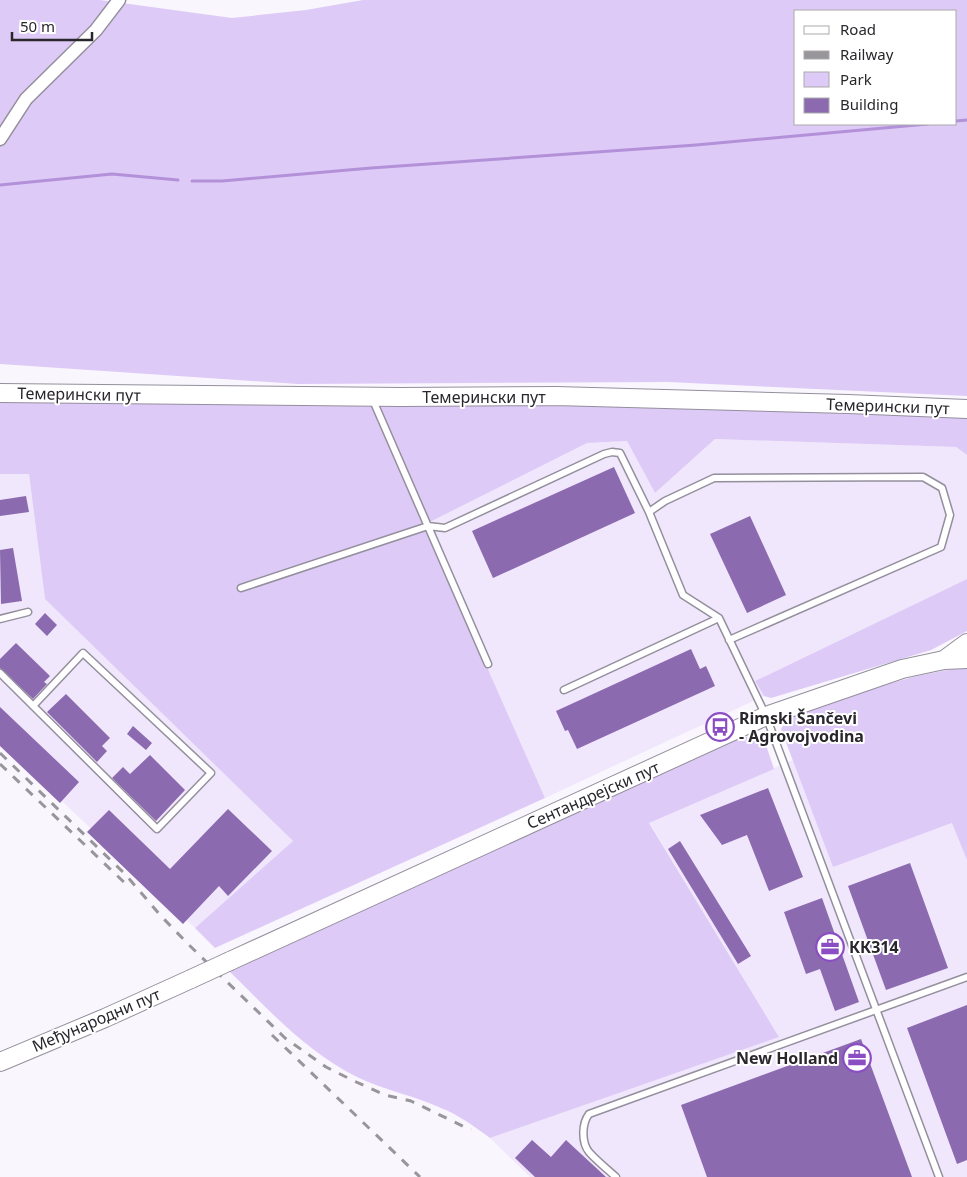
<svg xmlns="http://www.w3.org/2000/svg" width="967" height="1177" viewBox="0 0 967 1177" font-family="'Noto Sans',sans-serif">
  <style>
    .built { fill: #f0e7fc }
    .green { fill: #decaf7; fill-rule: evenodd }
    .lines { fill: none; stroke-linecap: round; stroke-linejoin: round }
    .stream { stroke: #b391d9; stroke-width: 3 }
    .building { fill: #8c6ab0 }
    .service-casing { stroke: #948f9c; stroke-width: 9 }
    .minor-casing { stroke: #948f9c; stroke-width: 15 }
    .secondary-casing { stroke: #948f9c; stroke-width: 20 }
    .service { stroke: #fff; stroke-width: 6 }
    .minor { stroke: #fff; stroke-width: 12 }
    .secondary { stroke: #fff; stroke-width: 18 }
    .rail { stroke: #98959b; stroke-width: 3; stroke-dasharray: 9 9; stroke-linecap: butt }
    .secondary-bridge-casing { stroke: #948f9c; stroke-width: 20; stroke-linecap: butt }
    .secondary-bridge { stroke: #fff; stroke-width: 18 }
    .labels { text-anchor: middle; stroke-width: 4; stroke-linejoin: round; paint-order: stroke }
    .street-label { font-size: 16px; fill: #2a272c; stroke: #fff }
    .poi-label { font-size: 16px; font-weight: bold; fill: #2a272c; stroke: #fff; text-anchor: start }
  </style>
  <rect width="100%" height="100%" fill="#f9f6fe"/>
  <path class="built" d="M 715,439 L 956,447 L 967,455 L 967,579 L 755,681 L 764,696 L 545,798 L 424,525 L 587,443 L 627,441 L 655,493 Z
    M 0,474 L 29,474 L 45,599 L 293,841 L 195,928 L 0,742 Z
    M 793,760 L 833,866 L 953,823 L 967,860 L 967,1177 L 530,1177 L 490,1138 L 779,1037 L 649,822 Z"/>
  <path class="green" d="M 0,0 L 100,0 L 232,18 L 306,10 L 363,0 L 967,0 L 967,396 L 668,382 L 298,384 L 0,364 ZM 796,11 L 956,11 L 956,124 L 796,124 Z
    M 0,393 L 967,408 L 967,455 L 956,447 L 715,439 L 655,493 L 627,441 L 587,443 L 424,525 L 545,798 L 215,948 L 195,928 L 293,841 L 45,599 L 29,474 L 0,474 Z
    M 967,579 L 967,631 L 931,650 L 771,698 L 764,696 L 755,681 Z
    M 967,666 L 967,860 L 952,823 L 833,867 L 781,729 L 789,716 L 814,704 L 917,676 Z
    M 740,736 L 758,738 L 766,745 L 774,769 L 649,823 L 779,1037 L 490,1138 C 475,1127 459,1115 441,1108 C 413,1095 382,1090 355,1076 C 304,1050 266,1007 226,968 Z"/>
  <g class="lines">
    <path class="stream" d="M 956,121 L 967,120
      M 192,181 L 222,181 L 371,168 L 696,145 L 928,124
      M 0,185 L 112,174 L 178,180"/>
  </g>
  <path class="building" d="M 614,467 L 635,513 L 493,578 L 472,531 Z
    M 26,496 L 29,512 L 0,516 L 0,500 Z
    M 750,516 L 786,595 L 747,613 L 710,534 Z
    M 13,548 L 22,601 L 1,604 L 0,550 Z
    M 45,613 L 57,625 L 47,636 L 35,624 Z
    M 16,643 L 50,676 L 44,682 L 47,684 L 33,699 L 0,668 L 0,659 Z
    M 691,649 L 700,669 L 706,666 L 715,686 L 577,749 L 568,730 L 565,731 L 556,711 Z
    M 66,694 L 110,738 L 102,746 L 107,751 L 97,762 L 47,712 Z
    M 0,707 L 79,782 L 60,803 L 0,746 Z
    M 133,726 L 152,743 L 146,750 L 127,734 Z
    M 150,755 L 185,790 L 156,821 L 112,778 L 123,767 L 130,774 Z
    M 768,788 L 803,877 L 769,891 L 747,835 L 722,845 L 700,815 Z
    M 228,809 L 272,851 L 228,896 L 219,886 L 183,924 L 87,832 L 109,810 L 170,869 Z
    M 680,841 L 751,956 L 738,964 L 668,849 Z
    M 910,863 L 948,968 L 886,990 L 848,886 Z
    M 822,898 L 859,1002 L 835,1011 L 820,969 L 806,974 L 784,912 Z
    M 967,1005 L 967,1160 L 957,1164 L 907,1028 Z
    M 861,1039 L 912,1177 L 707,1177 L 681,1105 Z
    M 532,1140 L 551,1157 L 566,1140 L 606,1177 L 535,1177 L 515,1158 Z"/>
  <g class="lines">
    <defs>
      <path id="service" d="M 372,398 L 488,664
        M 241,588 L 428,526 L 445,528 L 604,454 L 612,452 L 620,453 L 649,512
        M 0,619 L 28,612
        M 729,640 L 941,547 L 950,515 L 942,488 L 923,477 L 714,478 L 665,501 L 649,512 L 683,595 L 719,618 L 766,716 L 939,1177
        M 0,673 L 157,829 L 211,773 L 83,653 L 33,706
        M 564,690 L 719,618
        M 616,1177 C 607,1169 597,1161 589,1152 C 581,1142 582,1123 589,1114 L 967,977"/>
      <path id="minor" d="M 0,139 L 26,99 L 96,30 L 119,0"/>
      <path id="secondary" d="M 0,393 L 401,397 L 556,396 L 848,404 L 967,409
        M 944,660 L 967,643
        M 230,961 L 766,716 L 902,669 L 944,660 L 967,659
        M 0,1062 L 105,1018 L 191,979"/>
    </defs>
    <use href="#service" class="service-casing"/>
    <use href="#minor" class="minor-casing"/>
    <use href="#secondary" class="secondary-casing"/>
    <use href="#service" class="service"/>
    <use href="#minor" class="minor"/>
    <use href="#secondary" class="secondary"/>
    <path class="rail" d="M 0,753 L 125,874 L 161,916 L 189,945 L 285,1038 L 326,1067 L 354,1081 L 385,1095 L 411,1101 L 471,1130
      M 0,764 L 128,886
      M 272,1035 L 420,1177"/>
    <defs>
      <path id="secondary-bridge" d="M 191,979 L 230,961"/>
    </defs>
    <use href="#secondary-bridge" class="secondary-bridge-casing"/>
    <use href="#secondary-bridge" class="secondary-bridge"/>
  </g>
  <defs>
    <symbol id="bus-ring" viewBox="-11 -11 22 22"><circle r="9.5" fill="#fff" stroke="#8b4dc3" stroke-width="1.5"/><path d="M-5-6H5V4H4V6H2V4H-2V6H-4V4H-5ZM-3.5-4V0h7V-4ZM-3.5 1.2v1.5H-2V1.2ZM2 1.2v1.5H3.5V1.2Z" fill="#8b4dc3"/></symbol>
    <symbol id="office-ring" viewBox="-11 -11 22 22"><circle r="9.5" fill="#fff" stroke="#8b4dc3" stroke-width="1.5"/><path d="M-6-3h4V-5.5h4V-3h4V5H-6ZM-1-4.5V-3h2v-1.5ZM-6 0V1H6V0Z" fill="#8b4dc3"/></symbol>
  </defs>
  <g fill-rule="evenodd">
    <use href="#bus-ring" x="704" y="711" width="32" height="32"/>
    <use href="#office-ring" x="814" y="931" width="32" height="32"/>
    <use href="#office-ring" x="841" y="1042" width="32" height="32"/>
  </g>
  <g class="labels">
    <g class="street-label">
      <text transform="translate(79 394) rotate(1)" y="6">Темерински пут</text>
      <text x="484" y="403">Темерински пут</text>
      <text transform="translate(888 406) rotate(2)" y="6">Темерински пут</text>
      <text transform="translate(593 795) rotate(-24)" y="6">Сентандрејски пут</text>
      <text transform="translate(96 1020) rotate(-23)" y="6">Међународни пут</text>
    </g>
    <g class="poi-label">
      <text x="739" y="724">Rimski Šančevi<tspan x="739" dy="18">- Agrovojvodina</tspan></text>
      <text x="849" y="953">КК314</text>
      <text x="838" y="1064" text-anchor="end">New Holland</text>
    </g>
  </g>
  <rect x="794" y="10" width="162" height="115" fill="#ffffff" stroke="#aaa9ab"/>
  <rect x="804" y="26" width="25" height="8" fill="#ffffff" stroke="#aaa9ab"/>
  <text x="840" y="35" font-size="15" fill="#2a272c">Road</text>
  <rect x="804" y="51" width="25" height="8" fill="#98959b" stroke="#aaa9ab"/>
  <text x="840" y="60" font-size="15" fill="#2a272c">Railway</text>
  <rect x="804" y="72" width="25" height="15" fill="#decaf7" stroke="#aaa9ab"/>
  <text x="840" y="85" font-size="15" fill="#2a272c">Park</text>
  <rect x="804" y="98" width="25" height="15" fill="#8c6ab0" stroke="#aaa9ab"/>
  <text x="840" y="110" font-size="15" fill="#2a272c">Building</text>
  <path d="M12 32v8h80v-8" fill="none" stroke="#2a272c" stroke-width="2.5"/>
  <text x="20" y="32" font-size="15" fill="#2a272c" stroke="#ffffff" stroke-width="4" paint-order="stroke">50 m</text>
</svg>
